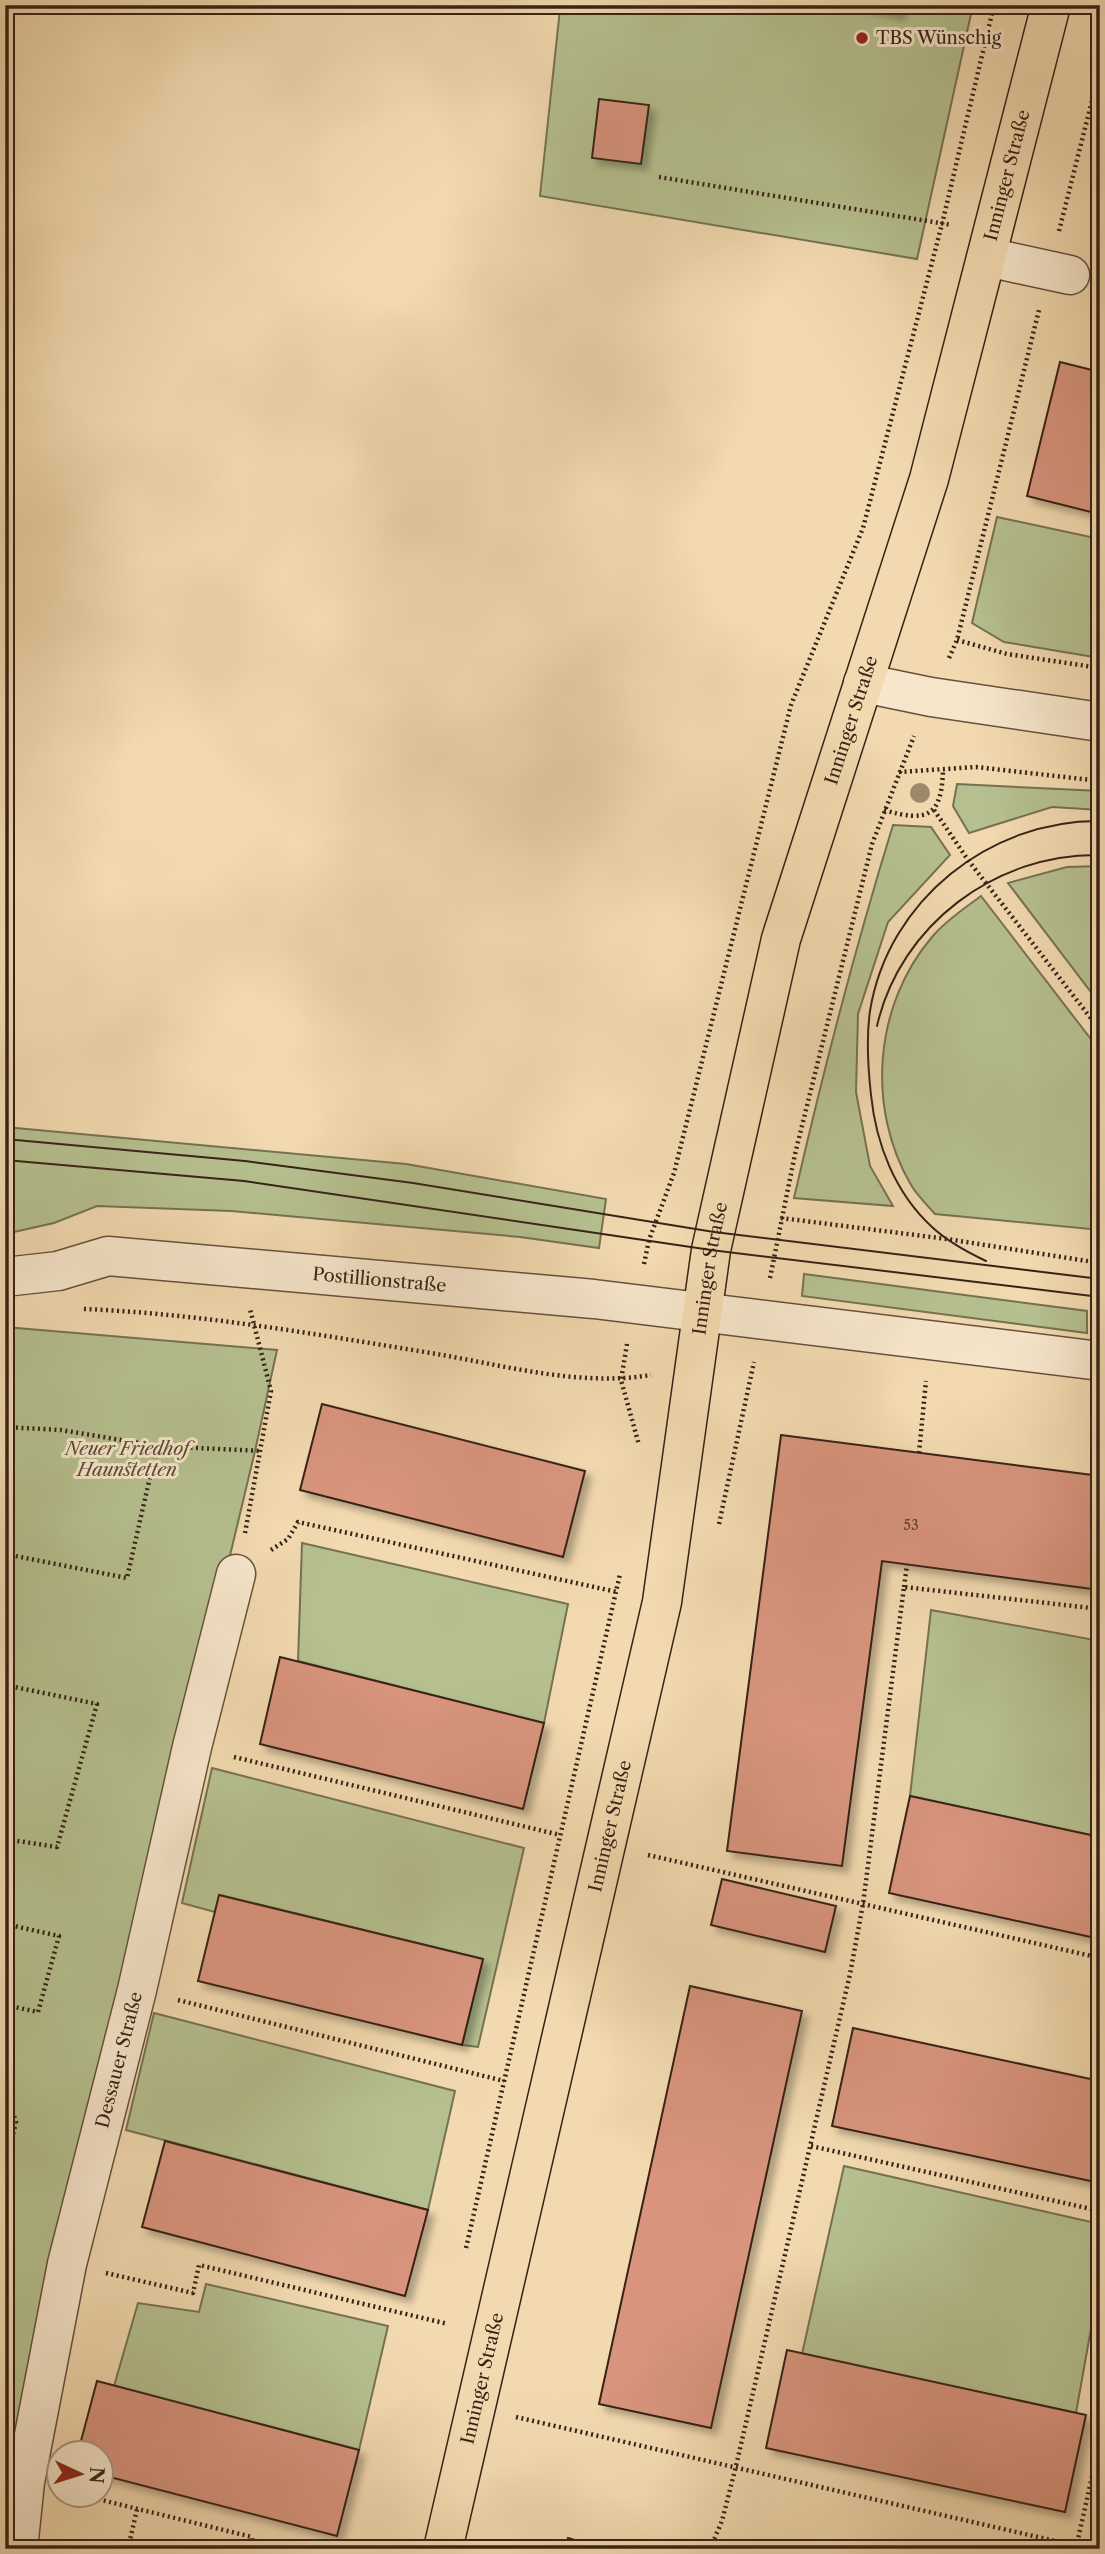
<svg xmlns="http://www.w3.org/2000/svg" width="1105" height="2554" viewBox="0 0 1105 2554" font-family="'Libre Caslon Text',serif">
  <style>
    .green { fill: #b6c08f; stroke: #767153; stroke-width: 2 }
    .building { fill: #d8947d; stroke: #372217; stroke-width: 2; filter: url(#shadow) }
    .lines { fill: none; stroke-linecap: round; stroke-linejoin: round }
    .minor-casing { stroke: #66503d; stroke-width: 41 }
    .major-casing { stroke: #372217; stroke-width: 41 }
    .path { stroke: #372217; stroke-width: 4.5; stroke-dasharray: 2 3.5; stroke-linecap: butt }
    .minor { stroke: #f7e6cb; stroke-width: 38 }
    .major { stroke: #f2d9af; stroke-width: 38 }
    .tram { stroke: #372217; stroke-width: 2 }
    .tree { fill: #9d8a6c }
    .poi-dot { fill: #8f2418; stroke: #f7e6cb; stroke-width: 2.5 }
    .labels { text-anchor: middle; stroke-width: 6; stroke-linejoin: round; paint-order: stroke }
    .number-label { font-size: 14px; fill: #5f3e30 }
    .poi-label { font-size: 18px; fill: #372217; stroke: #f7e6cb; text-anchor: start }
    .street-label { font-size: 18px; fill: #372217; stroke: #f7e6cb }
    .park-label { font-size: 18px; font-style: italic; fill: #574a35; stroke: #f7e6cb }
  </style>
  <defs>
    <filter id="shadow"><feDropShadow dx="6" dy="6" stdDeviation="3.5" flood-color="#0004"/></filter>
  </defs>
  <rect width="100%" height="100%" fill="#f2d9af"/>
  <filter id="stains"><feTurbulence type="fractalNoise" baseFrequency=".00286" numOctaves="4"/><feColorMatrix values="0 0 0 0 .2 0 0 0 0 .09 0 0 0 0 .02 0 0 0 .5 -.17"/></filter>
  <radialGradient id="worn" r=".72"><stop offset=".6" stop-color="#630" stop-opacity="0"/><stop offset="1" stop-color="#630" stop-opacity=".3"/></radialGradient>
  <path class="green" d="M 539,5 L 973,5 L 917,259 L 540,196 L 560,9 Z
    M 997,517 L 1100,539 L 1100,658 L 1004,642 L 972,623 Z
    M 957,784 L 1100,791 L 1100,810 L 1052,807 L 969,833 L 953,806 Z
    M 893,825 L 931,827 L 950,855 L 888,922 L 858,1014 L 856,1092 L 870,1166 L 893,1206 L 794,1198 C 823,1072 855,948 893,825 Z
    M 1100,866 L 1100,1004 L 1008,883 L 1067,867 Z
    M 981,896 L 1100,1051 L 1100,1230 L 935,1214 C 927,1205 917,1195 911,1185 C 866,1108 874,1005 932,937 C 945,921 965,908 981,896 Z
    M 5,1127 L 406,1164 L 606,1199 L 599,1248 L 520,1237 L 231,1211 L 97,1206 L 54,1223 L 5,1234 Z
    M 804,1274 L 1087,1311 L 1087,1333 L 802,1296 Z
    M 5,1327 L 277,1350 L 255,1451 L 5,2496 Z
    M 302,1543 L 568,1604 L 544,1723 L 298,1661 Z
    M 931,1610 L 1100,1641 L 1100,1837 L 910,1796 Z
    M 212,1768 L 524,1848 L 478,2047 L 462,2045 L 483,1959 L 220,1895 L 215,1912 L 182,1903 Z
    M 154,2013 L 455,2091 L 428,2210 L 126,2130 Z
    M 844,2166 L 1100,2224 L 1100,2278 L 1076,2413 L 802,2354 Z
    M 206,2284 L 388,2326 L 359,2450 L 114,2386 L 138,2303 L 199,2312 Z"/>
  <path class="building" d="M 863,5 L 900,5 L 898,14 Z
    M 599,99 L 649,105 L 641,164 L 592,158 Z
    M 1060,362 L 1100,372 L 1099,514 L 1027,496 Z
    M 322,1404 L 585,1471 L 563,1557 L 300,1490 Z
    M 781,1435 L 1100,1476 L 1100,1590 L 882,1561 L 842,1866 L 727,1851 Z
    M 280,1657 L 544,1723 L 523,1809 L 260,1744 Z
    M 910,1796 L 1100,1837 L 1100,1939 L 889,1893 Z
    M 722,1879 L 836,1906 L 825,1952 L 711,1925 Z
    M 219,1895 L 483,1959 L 462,2045 L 198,1981 Z
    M 690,1986 L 802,2011 L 711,2428 L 599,2404 Z
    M 853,2028 L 1100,2081 L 1100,2183 L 832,2126 Z
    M 165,2141 L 428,2210 L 405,2296 L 142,2227 Z
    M 787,2350 L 1086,2415 L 1065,2512 L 766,2448 Z
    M 97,2381 L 359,2450 L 337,2536 L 102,2475 L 102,2452 L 78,2452 Z
    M 568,2538 L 604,2549 L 565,2549 Z"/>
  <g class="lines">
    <defs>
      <g id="minor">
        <path d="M 987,257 L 1070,275"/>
        <path d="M 863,683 L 931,697 L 1100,722"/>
        <path id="s1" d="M 5,1277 L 58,1271 L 108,1256 L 594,1299 L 1100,1361"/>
        <path id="s2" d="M 18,2549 L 25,2482 L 67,2264 L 137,1990 L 192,1747 L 236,1574"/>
      </g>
      <g id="major">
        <path id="s3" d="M 443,2549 L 662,1602 L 711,1250 L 781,939 L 929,479 L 1051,5"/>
      </g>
    </defs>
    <use href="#minor" class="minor-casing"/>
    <use href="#major" class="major-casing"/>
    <path class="path" d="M 659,177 L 952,225
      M 1059,231 L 1100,69
      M 957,640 L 1007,654 L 1100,668
      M 949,658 L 957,640 L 1039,310
      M 899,772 L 976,767 L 1100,781
      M 884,810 C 928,823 942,816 943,769
      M 934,810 L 968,860 L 1100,1030
      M 781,1218 L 947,1239 L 1100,1263
      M 644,1264 L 649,1240 L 674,1173 L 791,705 L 863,528 L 942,224 L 994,5
      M 770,1278 L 795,1154 L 872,844 L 914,736
      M 84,1309 C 203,1314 314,1334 431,1353 C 503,1365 578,1387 651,1375
      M 627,1344 L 621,1380 L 639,1445
      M 5,1427 L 61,1430 L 157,1446 L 261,1451
      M 919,1453 L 926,1381
      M 719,1524 L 754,1362
      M 245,1533 L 271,1391 L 250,1309
      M 271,1550 L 288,1539 L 298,1522 L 617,1592
      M 5,1554 L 127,1578 L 157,1446
      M 904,1587 L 907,1565
      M 5,1685 L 97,1704 L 57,1847 L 5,1839
      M 234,1757 L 560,1835
      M 648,1855 L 1100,1958
      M 5,1924 L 59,1936 L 38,2012 L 5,2005
      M 178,2000 L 504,2081
      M 5,2098 L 9,2099 L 16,2122 L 5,2168
      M 811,2146 L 1100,2211
      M 466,2248 L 620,1574
      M 106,2273 L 193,2293 L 199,2265 L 448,2324
      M 1100,2343 L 1100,2350
      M 516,2417 L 1077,2546
      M 77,2494 L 252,2537 L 253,2549
      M 1076,2548 L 1100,2441
      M 128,2549 L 137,2509
      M 710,2549 L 722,2521 L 736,2466 L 850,1974 L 863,1904 L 904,1587 L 1100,1609"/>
    <use href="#minor" class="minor"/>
    <use href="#major" class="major"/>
    <path class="tram" d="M 877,1026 C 900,925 996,853 1100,855
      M 5,1139 L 245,1161 L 413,1183 L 714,1232 L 1100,1279
      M 5,1160 L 244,1181 L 711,1250 L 1100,1297
      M 986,1261 C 967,1252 948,1242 932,1227 C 895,1193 876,1144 871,1095 C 868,1068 866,1038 870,1011 C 888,900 990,820 1100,821"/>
  </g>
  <circle class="tree" cx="920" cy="793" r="10"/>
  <circle class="poi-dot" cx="862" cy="38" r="7"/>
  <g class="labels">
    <g class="number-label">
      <text x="911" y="1530">53</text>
    </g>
    <g class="poi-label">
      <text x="876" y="44">TBS Wünschig</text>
    </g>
    <g class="street-label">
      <text dy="6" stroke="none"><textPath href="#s3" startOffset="2443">Inninger Straße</textPath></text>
      <text dy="6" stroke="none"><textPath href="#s3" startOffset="1876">Inninger Straße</textPath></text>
      <text dy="6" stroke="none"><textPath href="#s3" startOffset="1309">Inninger Straße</textPath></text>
      <text dy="6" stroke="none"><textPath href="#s1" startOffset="378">Postillionstraße</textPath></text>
      <text dy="6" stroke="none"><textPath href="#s3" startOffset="742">Inninger Straße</textPath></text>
      <text dy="6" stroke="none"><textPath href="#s2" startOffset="500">Dessauer Straße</textPath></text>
      <text dy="6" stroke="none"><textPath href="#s3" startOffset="175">Inninger Straße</textPath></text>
    </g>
    <g class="park-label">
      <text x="127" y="1455">Neuer Friedhof<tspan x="127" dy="21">Haunstetten</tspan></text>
    </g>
  </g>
  <rect width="1105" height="2554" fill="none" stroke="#f2d9af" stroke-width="28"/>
  <rect x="7" y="7" width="1091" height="2540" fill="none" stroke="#372217" stroke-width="3.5"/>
  <rect x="14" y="14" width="1077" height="2526" fill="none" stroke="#372217" stroke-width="2"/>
  <g transform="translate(80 2474) rotate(94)"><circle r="33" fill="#f7e6cb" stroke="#aa9883" stroke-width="2"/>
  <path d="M0-5L12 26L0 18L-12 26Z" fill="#8f2418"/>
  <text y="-10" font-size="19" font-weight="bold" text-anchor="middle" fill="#372217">N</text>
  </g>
  <rect width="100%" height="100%" filter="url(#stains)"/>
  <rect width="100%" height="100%" fill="url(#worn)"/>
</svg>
